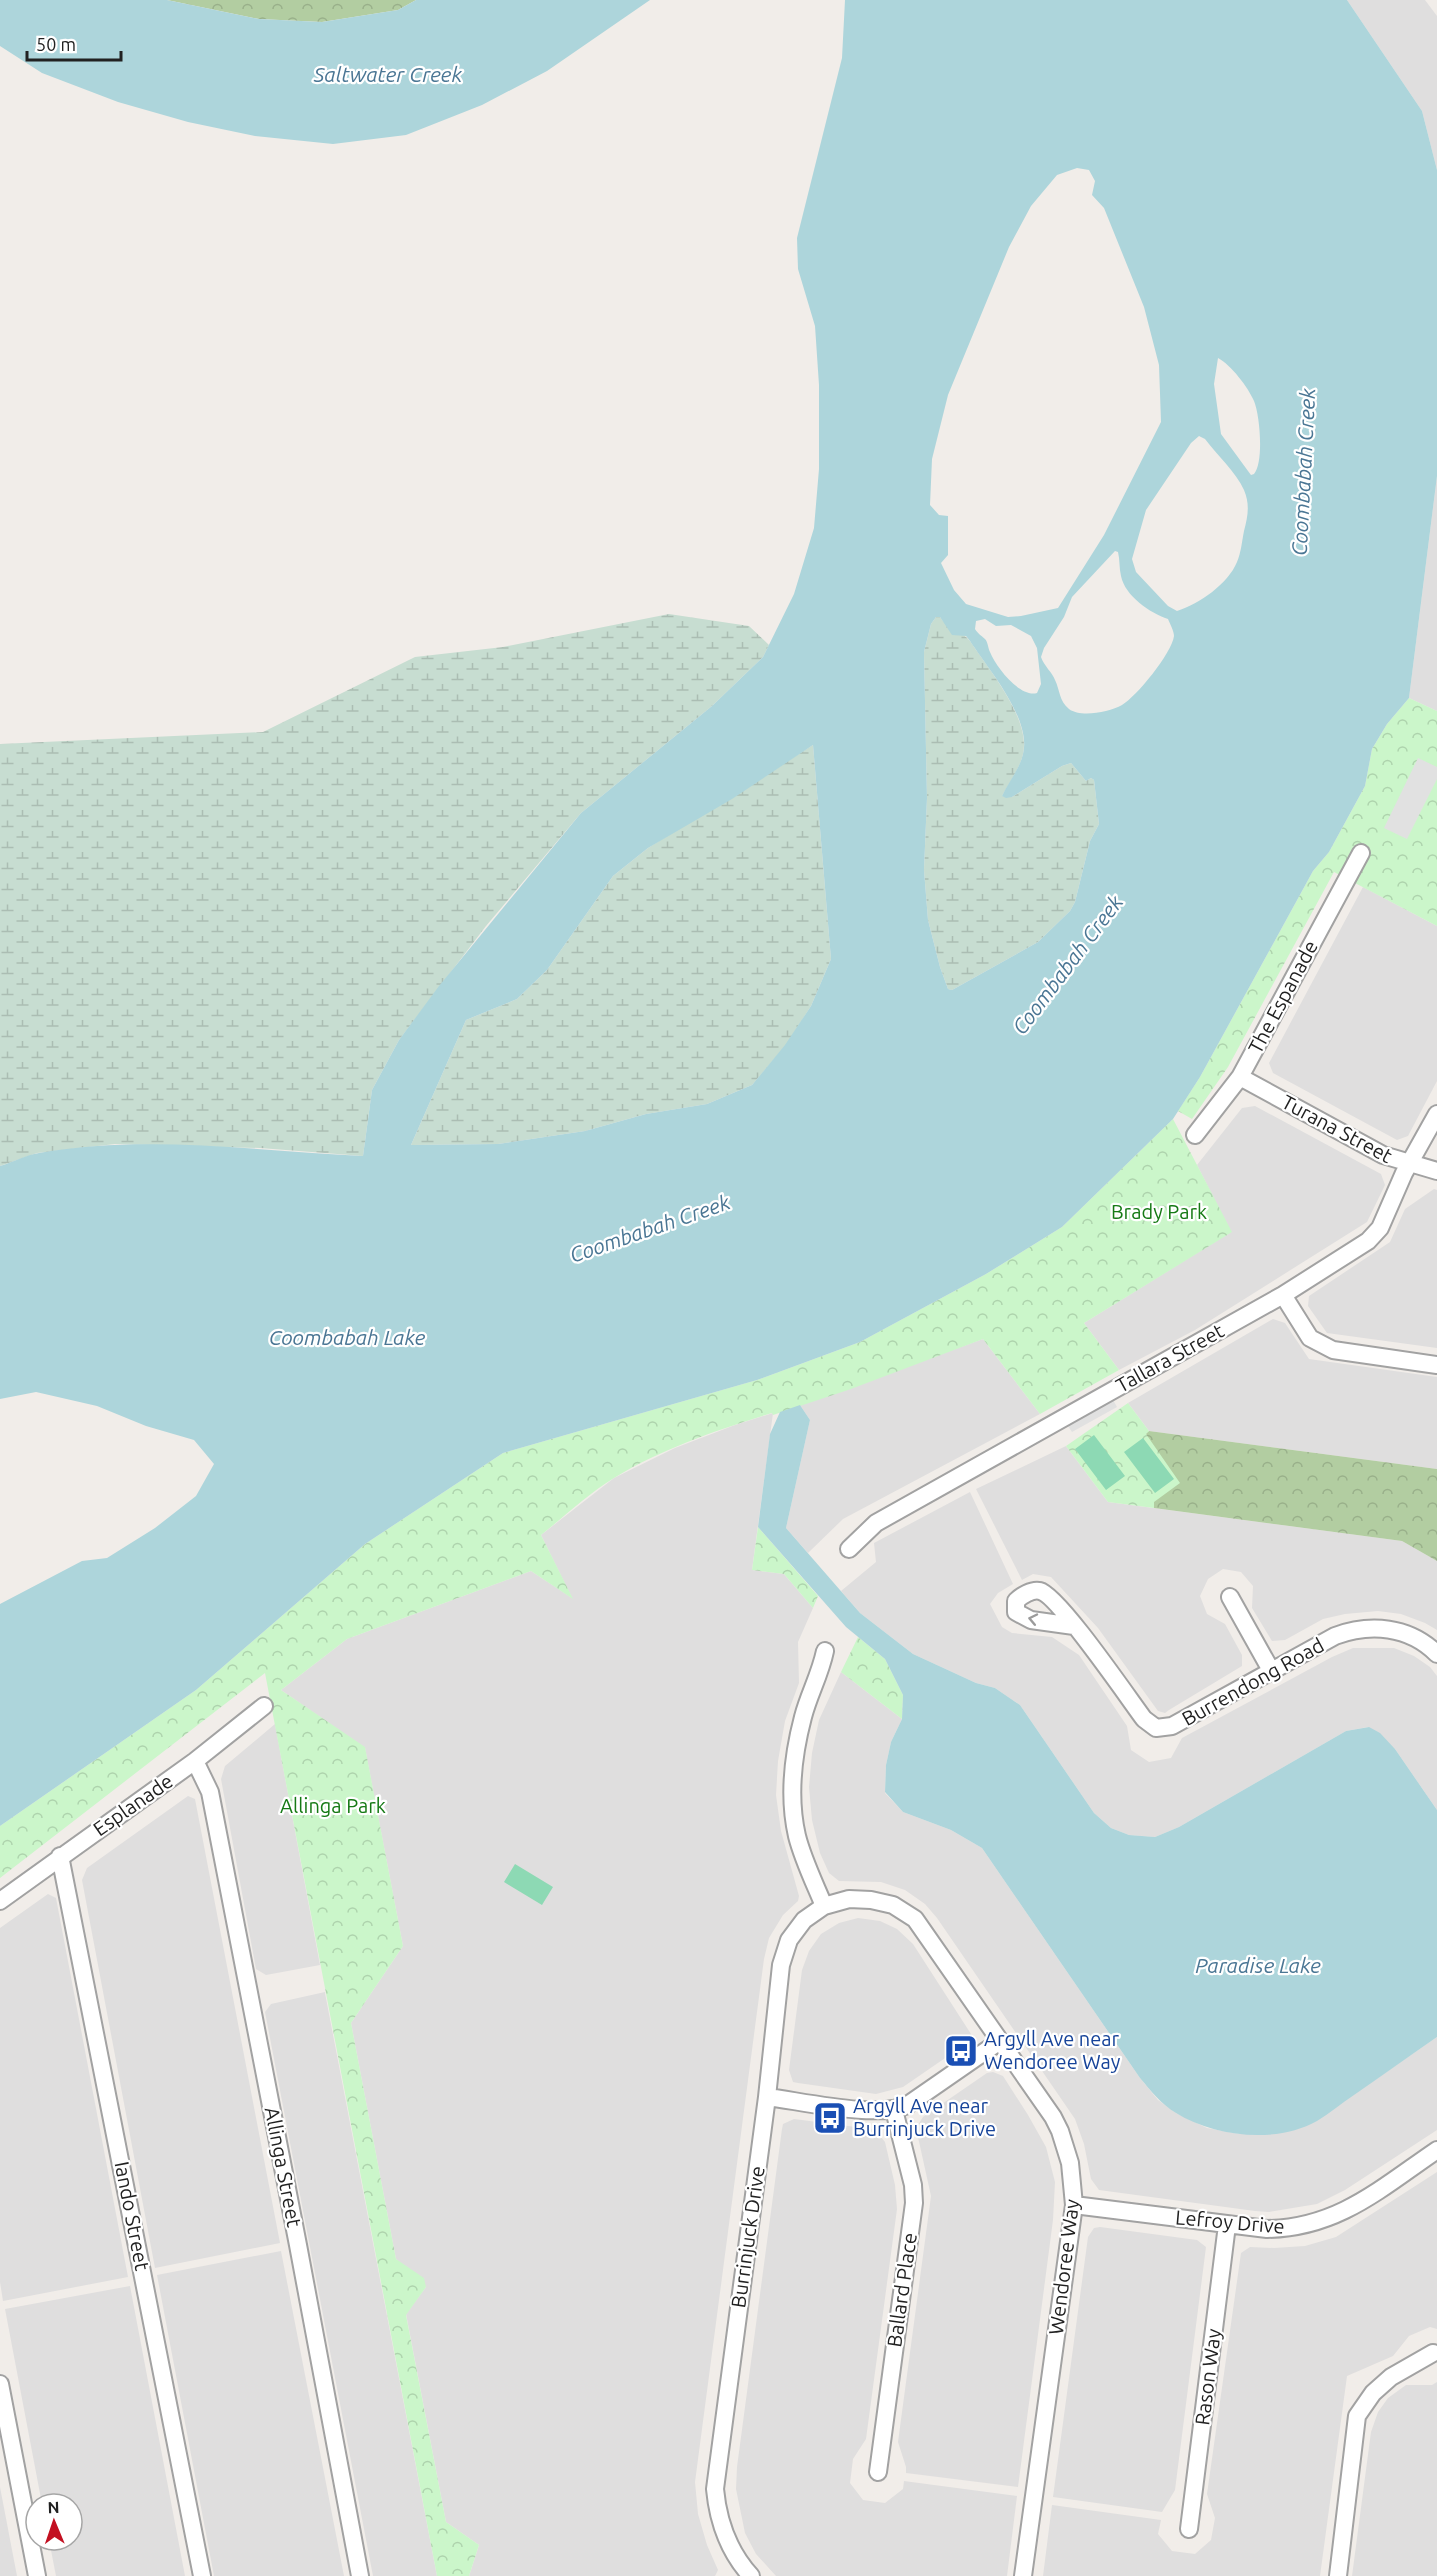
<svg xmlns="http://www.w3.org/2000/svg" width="1437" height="2576" viewBox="0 0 1437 2576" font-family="Ubuntu,sans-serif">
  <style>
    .residential { fill: #dfdede }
    .forest { fill: url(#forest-crowns) }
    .wetland { fill: url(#wetland-marsh) }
    .park { fill: url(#park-crowns) }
    .pitch { fill: #8dd9b4 }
    .parking { fill: #e1e1e1 }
    .water { fill: #add5db; fill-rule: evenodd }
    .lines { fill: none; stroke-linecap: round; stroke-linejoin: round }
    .minor-casing { stroke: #a2a2a2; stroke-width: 20 }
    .minor { stroke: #fff; stroke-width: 16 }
    .oneway { stroke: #9b9b9b }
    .labels { text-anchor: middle; stroke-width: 4.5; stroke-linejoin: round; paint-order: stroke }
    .street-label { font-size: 20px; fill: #212121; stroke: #fff }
    .park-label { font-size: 20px; fill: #167a15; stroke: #fff }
    .transit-label { font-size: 20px; fill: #164399; stroke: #fff; text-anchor: start }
    .water-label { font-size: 21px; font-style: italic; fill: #4a7694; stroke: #fff }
  </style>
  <defs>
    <pattern id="forest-crowns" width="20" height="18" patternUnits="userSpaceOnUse" patternTransform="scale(1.5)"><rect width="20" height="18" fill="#b2cda1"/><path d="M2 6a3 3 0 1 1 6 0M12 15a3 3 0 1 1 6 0" fill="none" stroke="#99b08a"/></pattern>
    <pattern id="wetland-marsh" width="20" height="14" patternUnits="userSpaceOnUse" patternTransform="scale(1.5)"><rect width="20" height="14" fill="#c7ddd1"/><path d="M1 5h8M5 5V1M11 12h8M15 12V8" fill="none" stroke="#abbdb3"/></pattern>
    <pattern id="park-crowns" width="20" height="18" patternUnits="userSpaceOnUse" patternTransform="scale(1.5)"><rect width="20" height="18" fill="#cbf6ca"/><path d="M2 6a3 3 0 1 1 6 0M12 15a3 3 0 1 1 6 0" fill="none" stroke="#aed3ad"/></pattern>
  </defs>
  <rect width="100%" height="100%" fill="#f1ede9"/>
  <path class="residential" d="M 1347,0 L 1425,0 L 1437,16 L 1437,170 L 1422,111 Z
    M 1437,476 L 1437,711 L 1409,698 Z
    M 1363,887 L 1437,926 L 1437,1081 L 1408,1136 L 1397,1140 L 1273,1073 L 1269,1063 Z
    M 1255,1106 L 1381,1174 L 1385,1185 L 1367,1222 L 1195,1330 L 1119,1370 L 1084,1323 L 1231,1232 L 1197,1165 L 1242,1108 Z
    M 1434,1189 L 1437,1190 L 1437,1348 L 1327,1333 L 1308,1306 L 1309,1296 L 1390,1242 L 1405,1209 Z
    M 1273,1319 L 1285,1323 L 1309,1359 L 1437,1377 L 1437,1469 L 1149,1431 L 1128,1403 Z
    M 983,1339 L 1040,1414 L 843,1519 L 808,1553 L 786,1528 L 810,1420 L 800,1405 Z
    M 773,1413 L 752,1570 L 784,1574 L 813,1608 L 798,1642 L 799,1683 L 785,1721 L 778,1761 L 776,1795 L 781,1831 L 799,1896 L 798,1901 L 783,1915 L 769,1938 L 764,1959 L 695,2482 L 698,2514 L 707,2545 L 718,2570 L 715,2576 L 469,2576 L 479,2545 L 446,2522 L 406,2314 L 426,2287 L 396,2259 L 351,2023 L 403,1946 L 365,1748 L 281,1690 L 347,1639 L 531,1571 L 572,1598 L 541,1535 L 614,1478 L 675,1448 L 735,1425 Z
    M 1066,1446 L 1108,1502 L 1402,1541 L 1437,1561 L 1437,1630 L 1425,1623 L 1401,1614 L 1378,1611 L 1345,1614 L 1323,1619 L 1285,1640 L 1272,1641 L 1252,1608 L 1253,1586 L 1241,1572 L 1223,1569 L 1208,1579 L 1200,1596 L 1207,1614 L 1225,1624 L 1242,1655 L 1242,1666 L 1169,1710 L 1165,1713 L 1158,1711 L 1098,1628 L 1051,1577 L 1033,1574 L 1022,1580 L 976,1489 Z
    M 970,1492 L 1013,1584 L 998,1593 L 990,1604 L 1002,1627 L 1012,1633 L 1052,1637 L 1079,1655 L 1127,1726 L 1131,1750 L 1149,1762 L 1171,1758 L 1182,1738 L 1332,1657 L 1353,1648 L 1394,1648 L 1414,1656 L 1430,1667 L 1437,1676 L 1437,1810 L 1395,1749 L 1368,1727 L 1346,1731 L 1179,1827 L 1155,1837 L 1129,1835 L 1111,1828 L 1094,1813 L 1020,1705 L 995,1688 L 976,1683 L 913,1654 L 860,1613 L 841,1591 L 876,1562 L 874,1543 Z
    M 841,1672 L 902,1719 L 891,1742 L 886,1765 L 885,1793 L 903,1812 L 951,1830 L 982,1848 L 1140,2078 L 1158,2100 L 1176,2113 L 1207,2128 L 1239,2134 L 1271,2134 L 1290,2131 L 1315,2121 L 1437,2037 L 1437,2130 L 1345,2190 L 1317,2204 L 1269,2212 L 1255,2211 L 1099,2190 L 1091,2179 L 1084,2144 L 1075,2119 L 937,1918 L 925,1904 L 905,1890 L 881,1882 L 839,1881 L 829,1873 L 820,1853 L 812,1820 L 809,1787 L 812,1753 L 819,1720 Z
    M 275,1724 L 320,1965 L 266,1975 L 256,1969 L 221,1779 L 225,1766 Z
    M 188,1796 L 195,1799 L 280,2243 L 155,2268 L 82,1880 L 87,1868 Z
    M 48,1894 L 56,1898 L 128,2277 L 3,2301 L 0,2282 L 0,1928 Z
    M 858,1918 L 880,1921 L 897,1929 L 913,1944 L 971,2034 L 967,2043 L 903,2087 L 876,2094 L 798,2083 L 793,2082 L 789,2070 L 802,1970 L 809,1951 L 821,1934 L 839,1923 Z
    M 325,1992 L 325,1993 L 437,2576 L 373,2576 L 265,2012 L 271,2004 Z
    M 993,2072 L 1003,2076 L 1028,2115 L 1046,2147 L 1055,2182 L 1053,2220 L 1018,2487 L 906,2473 L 906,2467 L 898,2442 L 931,2196 L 916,2128 L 923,2117 L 987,2073 Z
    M 794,2119 L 871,2129 L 877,2132 L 885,2142 L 895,2185 L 897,2209 L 866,2439 L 853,2459 L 850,2483 L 863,2500 L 885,2503 L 903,2489 L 904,2481 L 1017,2496 L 1007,2576 L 776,2576 L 756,2554 L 745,2533 L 736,2489 L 737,2467 L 782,2129 L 783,2124 Z
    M 1437,2172 L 1437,2329 L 1430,2327 L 1409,2336 L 1393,2356 L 1347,2376 L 1320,2576 L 1043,2576 L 1052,2505 L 1161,2520 L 1158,2534 L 1172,2551 L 1195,2554 L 1211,2540 L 1215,2518 L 1207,2494 L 1241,2253 L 1250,2247 L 1274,2248 L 1305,2246 L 1336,2237 Z
    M 1100,2227 L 1197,2240 L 1206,2247 L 1175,2490 L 1162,2512 L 1053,2497 L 1088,2237 L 1094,2228 Z
    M 281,2251 L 344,2576 L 214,2576 L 157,2275 Z
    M 130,2286 L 185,2576 L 56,2576 L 49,2540 L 72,2540 L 72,2504 L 42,2504 L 5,2309 Z
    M 1437,2382 L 1437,2576 L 1352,2576 L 1371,2432 L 1378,2412 L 1388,2398 L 1406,2385 L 1432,2385 Z
    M 0,2487 L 17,2576 L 0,2576 Z"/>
  <path class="forest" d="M 167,0 L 416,0 L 398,10 L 322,22 L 259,19 Z
    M 1149,1431 L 1437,1469 L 1437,1561 L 1402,1541 L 1154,1508 L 1146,1433 Z"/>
  <path class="wetland" d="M 669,614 L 749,626 L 769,645 L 763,657 L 712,706 L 581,813 L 486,926 L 399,1040 L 372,1090 L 363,1156 L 260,1148 L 115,1144 L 37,1153 L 0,1166 L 0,744 L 263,732 L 415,657 L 503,647 Z
    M 936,617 L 940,617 C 947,629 961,630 970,641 C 989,670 1031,719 1023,754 C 1020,768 1009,783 1002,796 L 1012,797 L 1062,766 L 1071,763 L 1086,781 L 1091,778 L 1094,780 L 1099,824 L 1090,841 L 1075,902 L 1070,911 L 1038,942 L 952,990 L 948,989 L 940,967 L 928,920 L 924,870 L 927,798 L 924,652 L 931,624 Z
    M 813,745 L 831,959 L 811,1006 L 786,1045 L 752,1085 L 707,1104 L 646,1114 L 585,1131 L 498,1144 L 411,1145 L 466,1020 L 517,999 L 547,970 L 613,876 L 648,848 Z"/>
  <path class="park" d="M 1409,698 L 1437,711 L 1437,926 L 1334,872 L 1228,1067 L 1192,1119 L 1178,1111 L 1200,1077 L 1313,871 L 1329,852 L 1365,786 L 1372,749 L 1387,724 Z
    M 1173,1119 L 1232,1232 L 1084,1323 L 1119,1370 L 1040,1414 L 983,1339 L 851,1389 L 773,1415 L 772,1413 C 720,1429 661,1449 614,1478 C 588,1494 565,1516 541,1535 L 573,1599 L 531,1571 L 347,1639 L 281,1690 L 365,1747 L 403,1946 L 351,2023 L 396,2259 L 424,2278 L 426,2287 L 406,2315 L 446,2522 L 479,2545 L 469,2576 L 437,2576 L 265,1673 L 0,1878 L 0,1826 L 196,1690 L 365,1544 L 503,1453 L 757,1380 L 860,1342 L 986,1274 L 1062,1227 Z
    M 1128,1403 L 1149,1431 L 1146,1434 L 1180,1483 L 1154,1502 L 1154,1508 L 1108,1502 L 1066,1446 Z
    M 758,1527 L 818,1596 L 813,1608 L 784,1574 L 752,1570 Z
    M 858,1637 L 885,1659 L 903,1695 L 902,1719 L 841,1672 Z"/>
  <path class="pitch" d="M 1094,1435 L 1125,1476 L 1106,1490 L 1075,1449 Z
    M 1143,1438 L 1174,1479 L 1155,1493 L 1124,1452 Z
    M 515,1864 L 553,1887 L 542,1905 L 504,1882 Z"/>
  <path class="parking" d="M 1418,758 L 1437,767 L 1437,779 L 1407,839 L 1384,828 Z
    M 1112,1398 L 1117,1407 L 1072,1432 L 1066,1423 Z"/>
  <path class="water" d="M 0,0 L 167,0 L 259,19 L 322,22 L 398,10 L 416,0 L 650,0 L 547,71 L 482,105 L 406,135 L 333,144 L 255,136 L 188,122 L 118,102 L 42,73 L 0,46 Z
    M 845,0 L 1347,0 L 1422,111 L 1437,170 L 1437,476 L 1409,698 L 1387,724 L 1372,749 L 1365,786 L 1329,852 L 1313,871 L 1200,1077 L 1173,1119 L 1062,1227 L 986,1274 L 860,1342 L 757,1380 L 503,1453 L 365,1544 L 196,1690 L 0,1826 L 0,1604 L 82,1561 L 107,1558 L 155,1528 L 196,1496 L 214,1464 L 194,1440 L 146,1426 L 97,1406 L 36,1392 L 0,1399 L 0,1166 C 13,1162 26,1155 39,1153 C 145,1134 256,1151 363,1156 L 372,1090 L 399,1040 L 439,986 L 581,813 L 712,706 L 763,657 L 794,594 L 814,528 L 819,469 L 819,385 L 815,326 L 798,269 L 797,238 L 842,58 ZM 1077,168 L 1089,170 L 1095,181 L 1092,195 L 1104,208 L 1144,307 L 1159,365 L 1161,422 L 1104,535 L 1058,608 L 1021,616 L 1008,617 L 966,604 L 954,590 L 941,563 L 948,555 L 948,516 L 939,515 L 930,505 L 932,459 L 948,395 L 1009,247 L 1031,206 L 1057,175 ZM 1218,358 C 1231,365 1248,387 1254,401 C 1260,415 1264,463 1254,474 L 1251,475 L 1248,471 L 1221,434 L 1214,384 ZM 1199,436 L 1205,439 C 1217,455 1236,472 1244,490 C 1250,504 1248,516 1244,531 C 1242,541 1241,553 1237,562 C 1228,584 1199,604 1177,611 L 1168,606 L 1136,572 L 1132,559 L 1146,510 L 1191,443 ZM 1115,551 L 1118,552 C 1120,560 1119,568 1121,576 C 1125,596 1150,613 1168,619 C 1170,624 1174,631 1174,636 C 1172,653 1136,697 1122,705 C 1109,712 1081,718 1069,709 C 1059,701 1060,690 1055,680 C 1052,672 1044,666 1041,657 L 1044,648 L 1064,617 L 1072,597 ZM 936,617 L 940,617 L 952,635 L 966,636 L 970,641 C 988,669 1032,719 1023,754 C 1020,768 1008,783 1002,796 L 1006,798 L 1012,797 L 1062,766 L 1071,763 L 1086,781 L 1091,778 L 1094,780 L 1099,824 L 1090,841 L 1075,902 L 1070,911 L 1038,942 L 952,990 L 948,989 L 940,967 L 928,920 L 924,870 L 927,798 L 924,652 L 931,624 ZM 985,619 L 996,626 L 1011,625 L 1031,636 L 1037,648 L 1041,684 L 1037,693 C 1020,698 996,667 990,652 C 988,648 988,642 985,639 C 981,635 978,634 975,629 L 976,621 ZM 813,745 L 831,959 L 811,1006 L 785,1045 L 752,1085 L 707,1104 L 646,1114 L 585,1131 L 498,1144 L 411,1145 L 466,1020 L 517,999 L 547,970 L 613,876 L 648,848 L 732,799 Z
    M 800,1405 L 810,1420 L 786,1528 L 860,1613 L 913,1654 L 976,1683 L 995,1688 L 1020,1705 L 1094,1813 L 1111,1828 L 1129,1835 L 1155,1837 L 1179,1827 L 1346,1731 L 1369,1727 L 1380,1733 L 1395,1749 L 1437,1810 L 1437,2037 C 1409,2056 1382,2076 1354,2095 C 1342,2103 1330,2113 1317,2121 C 1276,2144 1215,2137 1176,2113 C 1161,2104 1151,2091 1140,2078 L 982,1848 L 951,1830 L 903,1812 L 885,1792 L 886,1765 L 891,1742 L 902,1719 L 903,1695 L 885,1659 L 846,1627 L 758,1527 L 770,1434 L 780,1412 Z"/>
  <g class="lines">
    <defs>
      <path id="minor" d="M 1240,1077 L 1383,1155 L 1437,1171
        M 1195,1135 L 1240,1077 L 1361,853
        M 1283,1295 L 1310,1338 L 1333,1350 L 1437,1365
        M 849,1549 L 876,1523 L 1283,1295 L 1368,1241 L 1380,1228 L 1404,1173 L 1437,1114
        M 1230,1597 L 1272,1672
        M 1074,1626 L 1031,1620 L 1016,1612 L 1016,1601 C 1021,1596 1032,1589 1040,1591 C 1058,1595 1129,1699 1144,1719 L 1156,1728 L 1172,1726 L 1335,1636 C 1370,1623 1409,1626 1437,1654
        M 195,1761 L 210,1792 L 298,2245 L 360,2576
        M 60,1856 L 202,2576
        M 0,1901 L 195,1761 L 264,1706
        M 824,1906 C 815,1884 803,1860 797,1836 C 788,1797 793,1755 803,1717 C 809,1694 820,1675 825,1651
        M 767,2097 C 801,2101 881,2120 909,2104 L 1000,2041
        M 1074,2205 L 1267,2229 C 1338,2228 1381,2188 1437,2150
        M 0,2384 L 37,2576
        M 878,2472 L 914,2203 L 913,2185 L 894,2110
        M 1189,2529 L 1227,2225
        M 751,2576 C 729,2552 718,2521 715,2489 L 767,2097 L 781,1965 L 789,1940 L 804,1920 L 824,1906 L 849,1899 L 871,1900 L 893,1905 L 915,1919 L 1053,2117 L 1060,2131 L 1070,2163 L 1074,2205 L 1023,2576
        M 1338,2576 L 1357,2416 L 1373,2393 L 1391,2377 L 1433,2353"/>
    </defs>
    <use href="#minor" class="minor-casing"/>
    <use href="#minor" class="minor"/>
  </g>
  <defs><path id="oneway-chevron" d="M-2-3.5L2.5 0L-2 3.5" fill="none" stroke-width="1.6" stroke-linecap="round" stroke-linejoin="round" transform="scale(1.5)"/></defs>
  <use class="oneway" href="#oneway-chevron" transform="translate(1033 1619) rotate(-168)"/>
  <defs>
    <symbol id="bus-square" viewBox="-11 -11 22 22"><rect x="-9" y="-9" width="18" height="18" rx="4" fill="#1a4fb4" stroke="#fff"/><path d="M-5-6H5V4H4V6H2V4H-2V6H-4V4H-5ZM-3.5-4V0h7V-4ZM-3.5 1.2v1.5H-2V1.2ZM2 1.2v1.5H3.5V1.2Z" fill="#fff"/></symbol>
  </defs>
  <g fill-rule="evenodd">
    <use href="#bus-square" x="942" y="2032" width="38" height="38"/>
    <use href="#bus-square" x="811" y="2099" width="38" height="38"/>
  </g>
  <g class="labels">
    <g class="street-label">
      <text transform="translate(1283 997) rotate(-62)" y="7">The Espanade</text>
      <text transform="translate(1337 1129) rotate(28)" y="7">Turana Street</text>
      <text transform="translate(1170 1358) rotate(-29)" y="7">Tallara Street</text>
      <text transform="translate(1253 1682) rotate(-29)" y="7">Burrendong Road</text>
      <text transform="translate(133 1805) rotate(-35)" y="7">Esplanade</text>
      <text transform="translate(283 2167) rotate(79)" y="7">Allinga Street</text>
      <text transform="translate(132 2216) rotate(79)" y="7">Iando Street</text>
      <text transform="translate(1230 2222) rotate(5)" y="7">Lefroy Drive</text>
      <text transform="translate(748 2237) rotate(-82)" y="7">Burrinjuck Drive</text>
      <text transform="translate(1064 2267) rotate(-83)" y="7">Wendoree Way</text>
      <text transform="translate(902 2290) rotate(-82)" y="7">Ballard Place</text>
      <text transform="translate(1208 2377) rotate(-83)" y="7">Rason Way</text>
    </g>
    <g class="park-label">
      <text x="1159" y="1219">Brady Park</text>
      <text x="333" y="1813">Allinga Park</text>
    </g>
    <g class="transit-label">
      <text x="984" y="2046">Argyll Ave near<tspan x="984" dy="23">Wendoree Way</tspan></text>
      <text x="853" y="2113">Argyll Ave near<tspan x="853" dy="23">Burrinjuck Drive</tspan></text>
    </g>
    <g class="water-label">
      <text x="388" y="82">Saltwater Creek</text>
      <text transform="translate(1304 472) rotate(-87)" y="7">Coombabah Creek</text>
      <text transform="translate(1068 965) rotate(-53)" y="7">Coombabah Creek</text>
      <text transform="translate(650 1229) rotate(-19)" y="7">Coombabah Creek</text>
      <text x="347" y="1345">Coombabah Lake</text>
      <text x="1258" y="1973">Paradise Lake</text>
    </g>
  </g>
  <g transform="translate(54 2522) rotate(358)"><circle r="28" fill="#ffffff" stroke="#a6a6a6" stroke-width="1.5"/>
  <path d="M0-4.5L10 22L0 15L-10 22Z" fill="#c31021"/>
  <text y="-9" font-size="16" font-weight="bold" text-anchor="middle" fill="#212121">N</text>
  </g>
  <path d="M27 51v9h94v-9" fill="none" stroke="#212121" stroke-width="3"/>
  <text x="36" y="51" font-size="18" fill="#212121" stroke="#ffffff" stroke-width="4.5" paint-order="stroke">50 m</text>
</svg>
